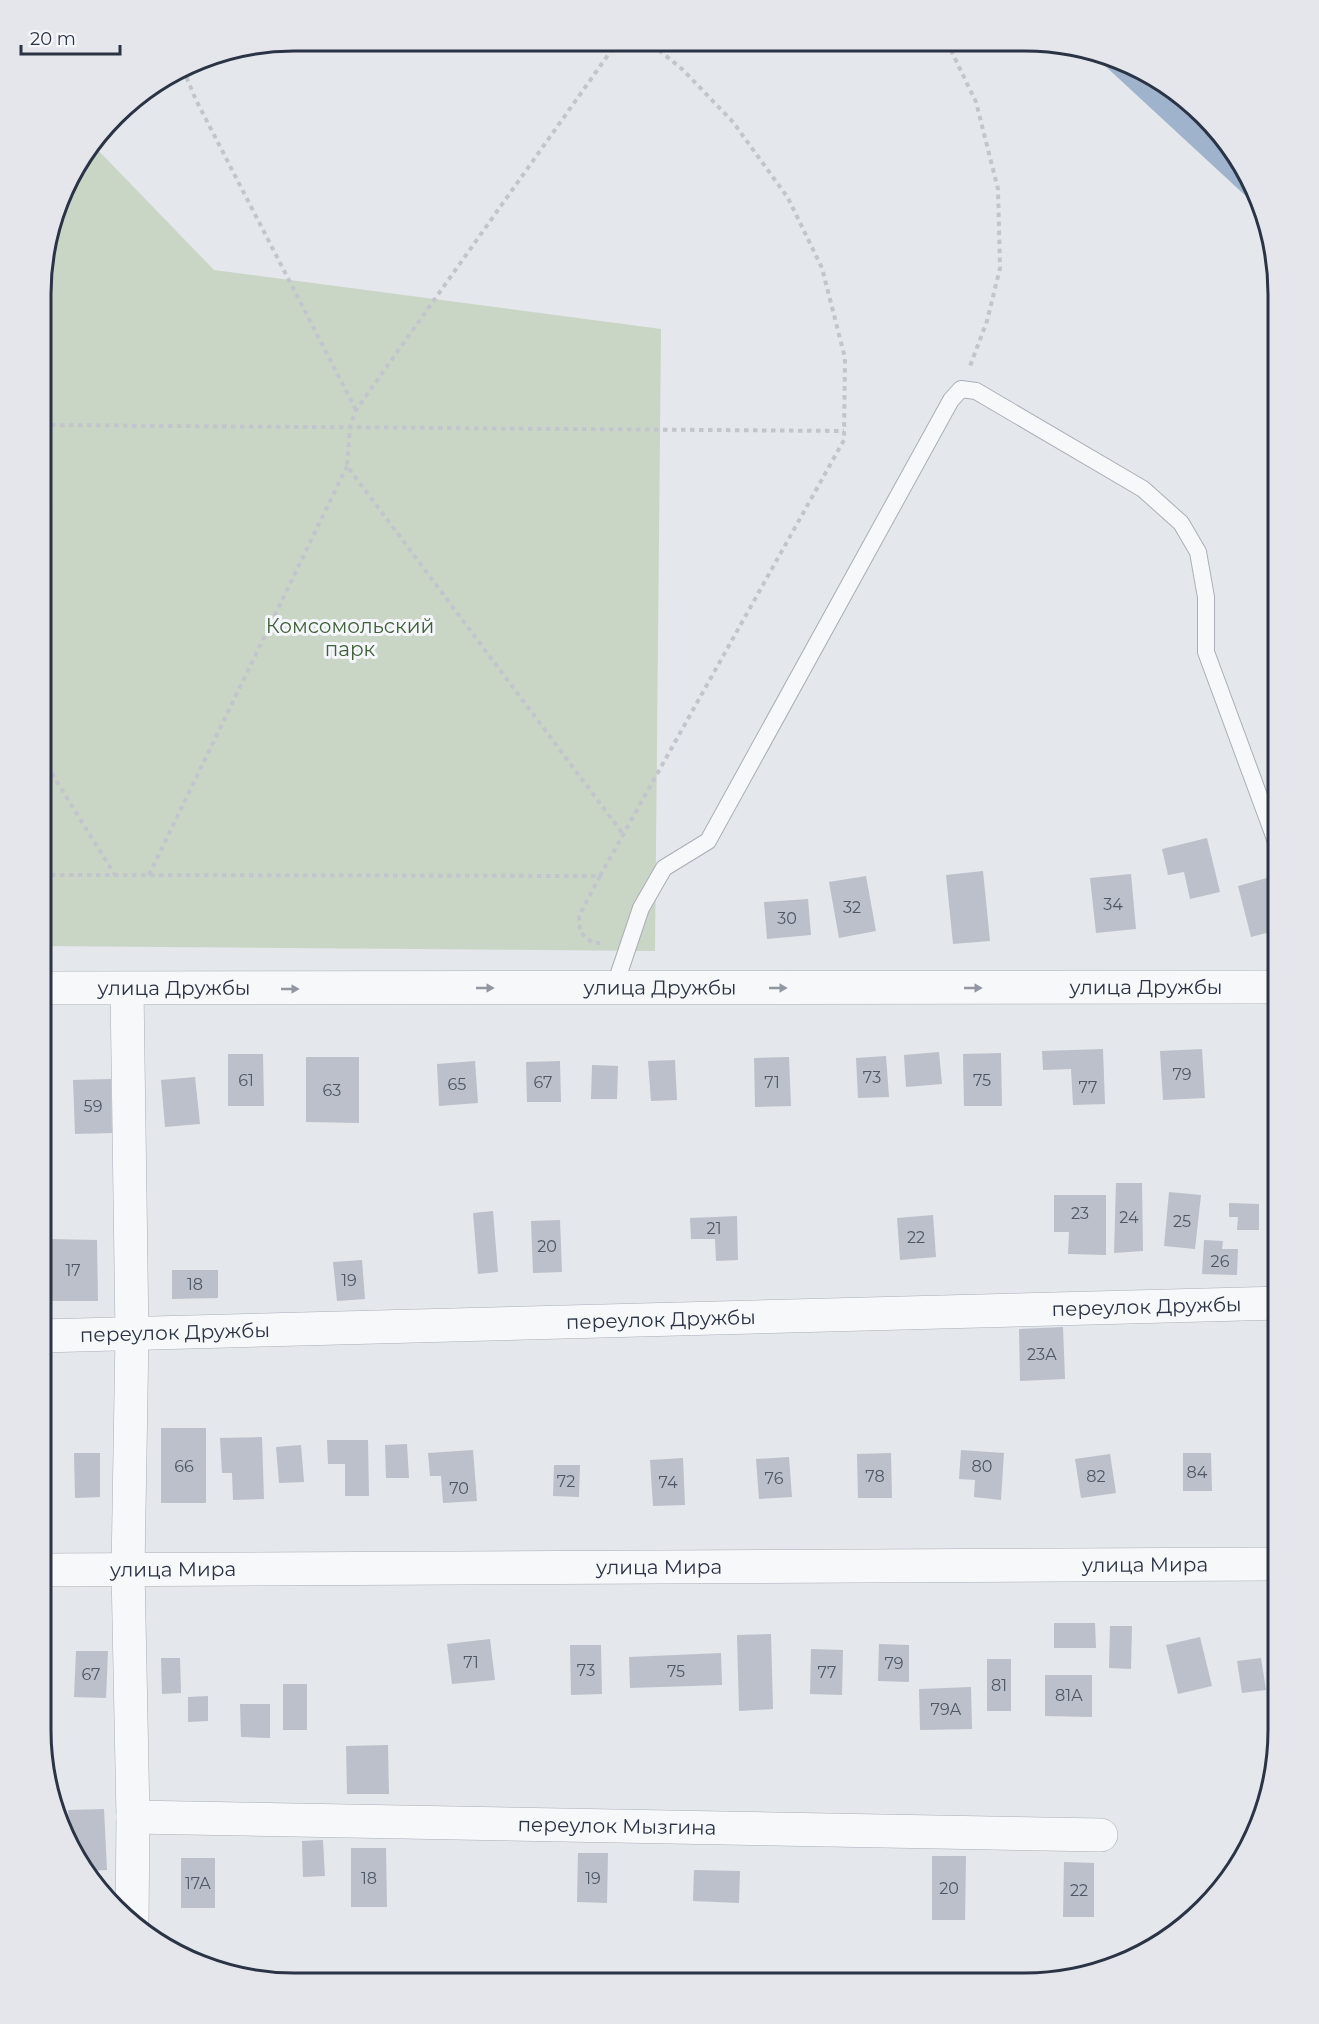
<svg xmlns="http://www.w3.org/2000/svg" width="1319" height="2024" viewBox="0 0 1319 2024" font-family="Montserrat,sans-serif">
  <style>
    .green { fill: #c9d6c5 }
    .water { fill: #9fb4cc }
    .building { fill: #bbc0ca }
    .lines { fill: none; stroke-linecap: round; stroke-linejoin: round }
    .lane-casing { stroke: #a9aeb7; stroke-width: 18 }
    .street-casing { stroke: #a9aeb7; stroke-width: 34 }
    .path { stroke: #c2c5cb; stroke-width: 4; stroke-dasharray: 4.5 4.5; stroke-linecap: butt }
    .lane { stroke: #f7f8fa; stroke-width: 16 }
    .street { stroke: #f7f8fa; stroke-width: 33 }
    .oneway { fill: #9196a0 }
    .labels { text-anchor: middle; stroke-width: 6; stroke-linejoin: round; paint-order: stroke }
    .number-label { font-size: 16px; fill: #4f5766 }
    .park-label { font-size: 20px; fill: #3f6138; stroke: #f4f6f9 }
    .street-label { font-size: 20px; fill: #2b3445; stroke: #f4f6f9 }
    .rim { fill: none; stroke: #2b3445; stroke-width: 3 }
  </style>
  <rect width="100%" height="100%" fill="#e4e7ec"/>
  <path class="green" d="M 94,146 L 214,270 L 661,329 L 655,951 L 42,946 L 43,262 L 67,182 Z"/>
  <path class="water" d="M 1089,51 L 1121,60 L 1179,93 L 1226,140 L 1259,197 L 1262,211 Z"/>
  <path class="building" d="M 1207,838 L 1220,892 L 1190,899 L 1184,872 L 1168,875 L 1162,849 Z
    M 983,871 L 990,941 L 953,944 L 946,875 Z
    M 1131,874 L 1136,929 L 1096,933 L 1090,878 Z
    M 866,876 L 876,931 L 839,938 L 829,882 Z
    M 1270,877 L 1278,910 L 1278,930 L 1251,937 L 1238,886 Z
    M 808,899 L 811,935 L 767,939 L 764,902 Z
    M 1103,1049 L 1105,1104 L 1073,1105 L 1071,1069 L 1043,1070 L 1042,1051 Z
    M 1202,1049 L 1205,1098 L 1163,1100 L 1160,1051 Z
    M 1278,1049 L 1278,1088 L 1274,1089 L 1270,1050 Z
    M 939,1052 L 942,1084 L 906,1087 L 904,1055 Z
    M 1001,1053 L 1002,1106 L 964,1106 L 963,1054 Z
    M 228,1054 L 263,1054 L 264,1106 L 228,1106 Z
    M 886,1056 L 889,1097 L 858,1098 L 856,1058 Z
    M 306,1057 L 359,1057 L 359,1123 L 306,1122 Z
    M 789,1057 L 791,1106 L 755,1107 L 754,1058 Z
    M 675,1060 L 677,1100 L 651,1101 L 648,1061 Z
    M 475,1061 L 478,1103 L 439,1106 L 437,1064 Z
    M 560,1061 L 561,1102 L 527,1102 L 526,1062 Z
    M 592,1065 L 618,1066 L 617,1099 L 591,1099 Z
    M 195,1077 L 200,1124 L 165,1127 L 161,1080 Z
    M 111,1079 L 112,1133 L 75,1134 L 73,1080 Z
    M 1116,1183 L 1142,1183 L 1143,1251 L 1114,1253 Z
    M 1169,1192 L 1201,1195 L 1195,1249 L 1164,1246 Z
    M 1054,1195 L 1106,1195 L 1106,1255 L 1068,1254 L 1069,1232 L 1054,1232 Z
    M 1229,1203 L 1259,1204 L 1259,1230 L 1237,1230 L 1238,1217 L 1229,1217 Z
    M 1274,1203 L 1278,1203 L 1278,1244 L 1274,1244 Z
    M 493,1211 L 498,1272 L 478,1274 L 473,1213 Z
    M 933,1215 L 936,1257 L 900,1260 L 897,1218 Z
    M 737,1216 L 738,1260 L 716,1261 L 715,1239 L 691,1239 L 690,1218 Z
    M 560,1220 L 562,1272 L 533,1273 L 531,1221 Z
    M 48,1239 L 97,1240 L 98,1301 L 48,1301 Z
    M 1204,1240 L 1223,1241 L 1222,1249 L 1238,1249 L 1237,1275 L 1202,1274 Z
    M 362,1260 L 365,1299 L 337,1301 L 333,1262 Z
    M 172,1270 L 218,1270 L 218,1298 L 172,1299 Z
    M 1271,1317 L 1278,1317 L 1278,1358 L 1272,1358 Z
    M 1063,1327 L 1065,1379 L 1020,1381 L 1019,1329 Z
    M 161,1428 L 206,1428 L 206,1503 L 161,1503 Z
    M 262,1437 L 264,1499 L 233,1500 L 232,1473 L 222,1473 L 220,1438 Z
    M 327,1440 L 368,1440 L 369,1496 L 345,1496 L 345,1464 L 328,1464 Z
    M 407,1444 L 409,1478 L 386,1478 L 385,1445 Z
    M 301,1445 L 304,1482 L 279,1483 L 276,1447 Z
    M 473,1450 L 477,1501 L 443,1503 L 441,1476 L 430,1476 L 428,1453 Z
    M 961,1450 L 1004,1453 L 1001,1500 L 974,1497 L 975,1480 L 959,1479 Z
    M 74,1453 L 100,1453 L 100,1497 L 75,1498 Z
    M 891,1453 L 892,1498 L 858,1498 L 857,1454 Z
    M 1183,1453 L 1211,1453 L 1212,1491 L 1183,1491 Z
    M 1110,1454 L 1116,1493 L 1081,1498 L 1075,1459 Z
    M 789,1457 L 792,1497 L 759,1499 L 756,1459 Z
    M 683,1458 L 685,1505 L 653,1506 L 650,1460 Z
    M 554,1465 L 580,1465 L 579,1497 L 553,1496 Z
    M 1054,1623 L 1095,1623 L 1096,1648 L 1054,1648 Z
    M 1110,1626 L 1132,1626 L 1131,1669 L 1109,1668 Z
    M 771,1634 L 773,1709 L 739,1711 L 737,1635 Z
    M 1200,1637 L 1212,1686 L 1178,1694 L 1166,1645 Z
    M 490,1639 L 495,1680 L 452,1684 L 447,1644 Z
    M 879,1644 L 909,1645 L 909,1682 L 878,1681 Z
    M 570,1645 L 601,1645 L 602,1694 L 571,1695 Z
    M 811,1649 L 843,1650 L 842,1695 L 810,1694 Z
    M 76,1651 L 108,1651 L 106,1698 L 74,1697 Z
    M 721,1653 L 722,1685 L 630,1688 L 629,1657 Z
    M 161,1658 L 180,1658 L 181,1693 L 162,1694 Z
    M 1261,1658 L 1266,1690 L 1242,1693 L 1237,1661 Z
    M 987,1659 L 1011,1659 L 1011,1711 L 987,1711 Z
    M 1045,1675 L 1092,1675 L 1092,1717 L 1045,1716 Z
    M 283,1684 L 307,1684 L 307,1730 L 283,1730 Z
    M 971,1687 L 972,1729 L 920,1730 L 919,1689 Z
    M 208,1696 L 208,1721 L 188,1722 L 188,1697 Z
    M 240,1704 L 270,1704 L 270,1738 L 241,1737 Z
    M 388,1745 L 389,1794 L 347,1794 L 346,1746 Z
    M 104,1809 L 107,1870 L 85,1871 L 70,1844 L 68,1810 Z
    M 323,1840 L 325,1876 L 303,1877 L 302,1841 Z
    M 351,1848 L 386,1848 L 387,1907 L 351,1907 Z
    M 578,1853 L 608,1853 L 607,1903 L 577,1902 Z
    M 932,1856 L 966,1856 L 965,1920 L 932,1920 Z
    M 181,1858 L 215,1858 L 215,1908 L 181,1908 Z
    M 1064,1862 L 1094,1863 L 1094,1917 L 1063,1917 Z
    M 694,1870 L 740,1871 L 739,1903 L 693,1901 Z
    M 853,1976 L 853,1983 L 818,1983 L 818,1977 Z
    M 645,1977 L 681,1977 L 681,1983 L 645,1982 Z"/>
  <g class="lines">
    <defs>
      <path id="lane" d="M 614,988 L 641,908 L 664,868 L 708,841 L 951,400 L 961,389 L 976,391 L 1143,489 L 1181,523 L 1198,552 L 1206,597 L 1206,652 L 1278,847"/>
      <g id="street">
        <path id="s1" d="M 42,988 L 1278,987"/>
        <path d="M 127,989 L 132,1335 L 128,1570 L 133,1817 L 132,1923"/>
        <path id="s2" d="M 41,1336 L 1278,1303"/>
        <path id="s3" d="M 41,1570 L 1278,1564"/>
        <path id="s4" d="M 133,1817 L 1101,1835"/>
      </g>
    </defs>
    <use href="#lane" class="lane-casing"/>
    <use href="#street" class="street-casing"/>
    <path class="path" d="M 618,41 L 356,410 L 350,427 L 347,466 L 623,834
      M 947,42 L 976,102 L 998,189 L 1000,268 L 987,321 L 970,366
      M 183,69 L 196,100 L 356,410
      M 42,425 L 844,431
      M 42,758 L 115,875
      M 42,875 L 600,876 L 844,440 L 845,358 L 822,268 L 788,198 L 733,122 L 682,69 L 649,42
      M 149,875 L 347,466
      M 600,876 L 579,916 L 580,932 L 593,943 L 604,943"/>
    <use href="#lane" class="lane"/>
    <use href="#street" class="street"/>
  </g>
  <defs><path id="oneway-solid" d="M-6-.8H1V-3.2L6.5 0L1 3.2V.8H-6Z" transform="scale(1.5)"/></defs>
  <g class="oneway">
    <use href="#oneway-solid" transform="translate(485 988)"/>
    <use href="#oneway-solid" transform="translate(778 988)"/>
    <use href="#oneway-solid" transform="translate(973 988)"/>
    <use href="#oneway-solid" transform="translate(290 989)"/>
  </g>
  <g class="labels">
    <g class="number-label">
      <text x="1113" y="910">34</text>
      <text x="852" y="913">32</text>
      <text x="787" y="924">30</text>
      <text x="1182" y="1080">79</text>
      <text x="872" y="1083">73</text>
      <text x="246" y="1086">61</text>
      <text x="982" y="1086">75</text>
      <text x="543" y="1088">67</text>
      <text x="772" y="1088">71</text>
      <text x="457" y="1090">65</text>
      <text x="1088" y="1093">77</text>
      <text x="332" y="1096">63</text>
      <text x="93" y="1112">59</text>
      <text x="1080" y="1219">23</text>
      <text x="1129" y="1223">24</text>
      <text x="1182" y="1227">25</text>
      <text x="714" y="1234">21</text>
      <text x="916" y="1243">22</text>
      <text x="547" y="1252">20</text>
      <text x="1220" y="1267">26</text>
      <text x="73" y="1276">17</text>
      <text x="349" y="1286">19</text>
      <text x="195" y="1290">18</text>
      <text x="1042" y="1360">23А</text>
      <text x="184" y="1472">66</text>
      <text x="982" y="1472">80</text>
      <text x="1197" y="1478">84</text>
      <text x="875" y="1482">78</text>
      <text x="1096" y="1482">82</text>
      <text x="774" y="1484">76</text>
      <text x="566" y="1487">72</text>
      <text x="668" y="1488">74</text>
      <text x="459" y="1494">70</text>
      <text x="471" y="1668">71</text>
      <text x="894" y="1669">79</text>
      <text x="586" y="1676">73</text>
      <text x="676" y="1677">75</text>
      <text x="827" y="1678">77</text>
      <text x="91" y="1680">67</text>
      <text x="999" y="1691">81</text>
      <text x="1069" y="1701">81А</text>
      <text x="946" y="1715">79А</text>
      <text x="369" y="1884">18</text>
      <text x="593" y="1884">19</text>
      <text x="198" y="1889">17А</text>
      <text x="949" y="1894">20</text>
      <text x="1079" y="1896">22</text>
    </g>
    <g class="park-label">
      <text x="350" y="633">Комсомольский<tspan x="350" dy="23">парк</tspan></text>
    </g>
    <g class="street-label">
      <text dy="7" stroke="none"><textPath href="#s1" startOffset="1104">улица Дружбы</textPath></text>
      <text dy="7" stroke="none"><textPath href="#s1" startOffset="618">улица Дружбы</textPath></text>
      <text dy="7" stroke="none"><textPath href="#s1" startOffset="132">улица Дружбы</textPath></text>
      <text dy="7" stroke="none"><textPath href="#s2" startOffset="1106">переулок Дружбы</textPath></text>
      <text dy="7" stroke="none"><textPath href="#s2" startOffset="620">переулок Дружбы</textPath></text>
      <text dy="7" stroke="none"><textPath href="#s2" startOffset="134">переулок Дружбы</textPath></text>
      <text dy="7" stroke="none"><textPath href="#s3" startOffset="1104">улица Мира</textPath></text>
      <text dy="7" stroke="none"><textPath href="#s3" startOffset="618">улица Мира</textPath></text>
      <text dy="7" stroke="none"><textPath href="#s3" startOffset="132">улица Мира</textPath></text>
      <text dy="7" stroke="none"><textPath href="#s4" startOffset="484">переулок Мызгина</textPath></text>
    </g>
  </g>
  <path d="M0 0H1319V2024H0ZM294 51H1025A243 243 0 0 1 1268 294V1730A243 243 0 0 1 1025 1973H294A243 243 0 0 1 51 1730V294A243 243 0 0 1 294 51Z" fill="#e4e6eb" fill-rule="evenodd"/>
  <path class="rim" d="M294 51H1025A243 243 0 0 1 1268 294V1730A243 243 0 0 1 1025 1973H294A243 243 0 0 1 51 1730V294A243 243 0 0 1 294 51Z"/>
  <path d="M21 45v9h99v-9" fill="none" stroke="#2b3445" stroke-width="3"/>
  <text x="30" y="45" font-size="18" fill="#2b3445" stroke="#f4f6f9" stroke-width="4.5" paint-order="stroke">20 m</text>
</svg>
